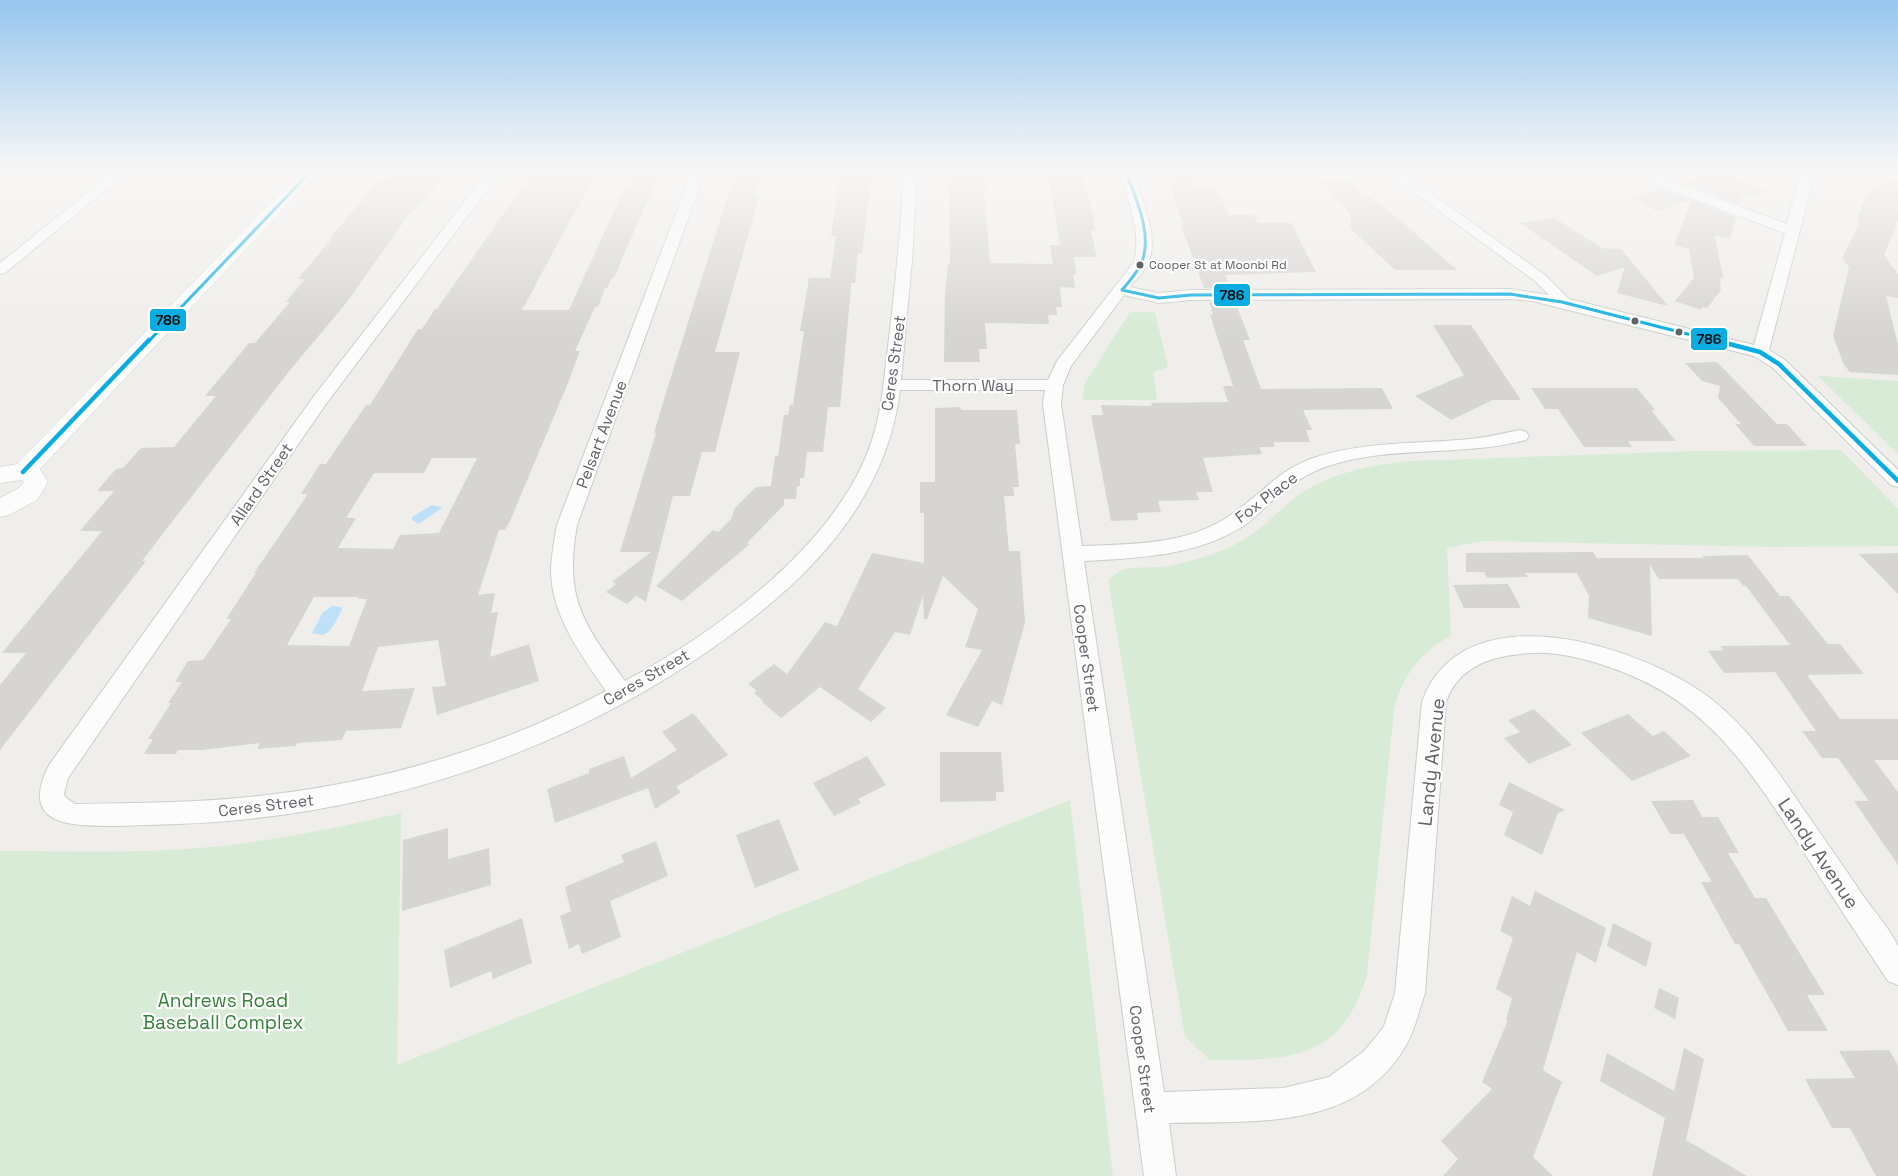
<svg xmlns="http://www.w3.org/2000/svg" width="1898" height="1176" viewBox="0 0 1898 1176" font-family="'Space Grotesk',sans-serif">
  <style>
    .green { fill: #d8ebd6 }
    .water { fill: #bfe0f9 }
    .building { fill: #d6d5d3; fill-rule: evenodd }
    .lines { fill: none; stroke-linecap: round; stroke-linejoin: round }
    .street-casing { stroke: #cbcccc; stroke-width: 2 }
    .secondary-casing { stroke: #cacacb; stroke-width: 1 }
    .street { fill: #fdfcfc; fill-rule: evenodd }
    .secondary { fill: #fdfcfc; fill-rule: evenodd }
    .bus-1-far1-casing { stroke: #fff; stroke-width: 5.5 }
    .bus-1-casing { stroke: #fff; stroke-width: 8 }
    .bus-1-far1 { stroke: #0aade2; stroke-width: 3 }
    .bus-1 { stroke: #0aade2; stroke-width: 4.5 }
    .bus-dot { fill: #5f6368; stroke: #fff; stroke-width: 2 }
    .labels { text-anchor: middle; stroke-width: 4.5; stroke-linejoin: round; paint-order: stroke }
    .far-bus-label { font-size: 12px; fill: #5f6368; stroke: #fff; text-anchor: start }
    .street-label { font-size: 16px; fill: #5f6368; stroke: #fff }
    .near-street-label { font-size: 19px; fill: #5f6368; stroke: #fff }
    .near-park-label { font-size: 19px; fill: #348238; stroke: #fff }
    .line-badge { stroke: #fff; stroke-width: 2 }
    .pale-badge-label { font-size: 14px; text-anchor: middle; font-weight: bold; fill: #111 }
  </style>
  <rect width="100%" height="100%" fill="#efeeea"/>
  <path class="green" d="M 1130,312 L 1155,312 L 1168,367 L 1153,372 L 1157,400 L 1083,400 L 1084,385 Z
    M 1818,376 L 1898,381 L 1898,454 Z
    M 1841,450 L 1898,509 L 1898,546 L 1773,547 L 1483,541 L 1447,548 L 1451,636 C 1420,652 1402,676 1394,710 L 1367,975 C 1341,1062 1288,1060 1210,1060 L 1185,1037 L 1108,581 C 1111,578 1115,574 1120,571 C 1129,566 1153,568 1164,567 C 1184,563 1204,558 1223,550 C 1258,536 1271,516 1299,495 C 1332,472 1371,465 1410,461 L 1693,451 Z
    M 1070,800 L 1113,1176 L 0,1176 L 0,851 C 73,851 148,854 221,846 C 282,839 341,827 401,813 L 397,1065 Z"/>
  <path class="water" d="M 432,505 L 443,507 L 419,524 L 412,520 L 412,517 Z
    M 333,606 L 341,607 L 342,610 C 336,619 333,631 323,635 L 312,633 L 323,612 Z"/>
  <path class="building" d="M 401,169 L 448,169 L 432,191 L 429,191 L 415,210 L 412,210 L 347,302 L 291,369 L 178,514 L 142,561 L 146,561 L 0,750 L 0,685 L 26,653 L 2,653 L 102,531 L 80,531 L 114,491 L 97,491 L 116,469 L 123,468 L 141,448 L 174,447 L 216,396 L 205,396 L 249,343 L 255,343 L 290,302 L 286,302 L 305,279 L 298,279 L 333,237 L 331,237 L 381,177 L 395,177 Z
    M 736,169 L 759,169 L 757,173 L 761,173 L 755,197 L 759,197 L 715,352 L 740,352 L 715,452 L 702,452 L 690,496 L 673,496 L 646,602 L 636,596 L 627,604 L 606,592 L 616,584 L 612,582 L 651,552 L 620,552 L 656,433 L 654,433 L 665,396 Z
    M 847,169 L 873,169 L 862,253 L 858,253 L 855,283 L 851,283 L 851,287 L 840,407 L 828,407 L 823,452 L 807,452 L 804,478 L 800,478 L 800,486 L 797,486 L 796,499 L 784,499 L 784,505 L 747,543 L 750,544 L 682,601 L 656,586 L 713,530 L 718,532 L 732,518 L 734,509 L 756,487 L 771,486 L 775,456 L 778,456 L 784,415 L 788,415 L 790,405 L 793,405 L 804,331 L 800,331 L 809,278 L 830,278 L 836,236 L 831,236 L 840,174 L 846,174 Z
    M 949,169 L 984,169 L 986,192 L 984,192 L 990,263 L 1053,264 L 1050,245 L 1060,245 L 1047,169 L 1082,171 L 1094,218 L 1092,218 L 1096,231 L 1091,231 L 1097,257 L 1074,257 L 1076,274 L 1073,274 L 1075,288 L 1060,287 L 1062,307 L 1056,307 L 1057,315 L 1048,315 L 1049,324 L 985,323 L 987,349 L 979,349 L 980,362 L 944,362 L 945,295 L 948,264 L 950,264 Z
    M 1165,169 L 1188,169 L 1195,185 L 1215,185 L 1229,215 L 1254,215 L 1258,223 L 1291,223 L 1316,272 L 1225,275 L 1230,288 L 1204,288 L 1181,225 L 1184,225 L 1173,197 L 1176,197 Z
    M 1722,170 L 1767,192 L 1742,197 L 1740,204 L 1681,182 Z
    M 533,171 L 597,171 L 522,310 L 569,310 L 632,171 L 660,171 L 614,278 L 612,278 L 607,288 L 605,288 L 598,307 L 595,307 L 575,351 L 580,351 L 568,383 L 510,521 L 505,530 L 499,530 L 478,595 L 495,593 L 491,613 L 498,612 L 490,657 L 529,644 L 539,681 L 437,715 L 432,687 L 446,686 L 438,640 L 378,647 L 362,691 L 415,688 L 401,728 L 346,731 L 342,740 L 297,743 L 296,746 L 257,749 L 260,743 L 202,750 L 178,750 L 176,754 L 144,754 L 153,739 L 148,739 L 171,703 L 168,703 L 182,682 L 175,682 L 188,661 L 203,660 L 231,619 L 226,619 L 256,573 L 254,573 L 306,497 L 307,494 L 301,494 L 320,464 L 326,464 L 366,405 L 370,405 L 418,329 L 422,329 L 435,309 L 437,309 ZM 432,458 L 477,458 L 439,533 L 400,535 L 393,549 L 338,548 L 356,518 L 346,518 L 374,473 L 424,473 ZM 314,597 L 359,597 L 358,599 L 367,599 L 349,646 L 287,645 Z
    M 1898,178 L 1898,220 L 1884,255 L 1898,274 L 1898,298 L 1886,296 L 1898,345 L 1898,375 L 1850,372 L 1844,365 L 1833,336 L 1849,267 L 1842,258 L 1861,220 L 1857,219 L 1867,195 L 1881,185 Z
    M 1347,179 L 1364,197 L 1369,197 L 1394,215 L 1457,270 L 1395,270 L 1350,228 L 1351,215 L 1320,180 Z
    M 1662,188 L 1691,200 L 1657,211 L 1630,198 Z
    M 1692,200 L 1736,217 L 1730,239 L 1715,236 L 1723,278 L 1720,278 L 1721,290 L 1707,308 L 1703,307 L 1701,310 L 1675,301 L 1694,278 L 1689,249 L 1674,245 Z
    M 1553,217 L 1602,248 L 1621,249 L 1668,306 L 1617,293 L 1625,267 L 1597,276 L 1520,223 Z
    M 1209,302 L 1235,302 L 1250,340 L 1243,340 L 1261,389 L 1382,388 L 1393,409 L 1303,410 L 1312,430 L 1306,430 L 1310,442 L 1273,442 L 1275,447 L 1259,447 L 1262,454 L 1203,458 L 1213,492 L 1196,492 L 1199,500 L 1158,501 L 1161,512 L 1137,513 L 1138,520 L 1111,521 L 1091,415 L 1103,415 L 1101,405 L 1152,406 L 1151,403 L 1228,402 L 1223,386 L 1233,386 L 1210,315 L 1213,315 Z
    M 1433,325 L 1471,325 L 1521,400 L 1493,400 L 1451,420 L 1415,396 L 1464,375 Z
    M 1717,362 L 1777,424 L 1787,424 L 1807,446 L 1754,446 L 1735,424 L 1741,424 L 1718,398 L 1720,386 L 1702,381 L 1685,363 Z
    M 1531,388 L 1637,388 L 1655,410 L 1651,410 L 1676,441 L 1628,441 L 1632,447 L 1584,447 L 1558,409 L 1545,409 Z
    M 960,407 L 961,410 L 1017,410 L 1020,444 L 1015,444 L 1019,487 L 1013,487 L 1014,496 L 1004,496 L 1009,551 L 1020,551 L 1025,623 L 1002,705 L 992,701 L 978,727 L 946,715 L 982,650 L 965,647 L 978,609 L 943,576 L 927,619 L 924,619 L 923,596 L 910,635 L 895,632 L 858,689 L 886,708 L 871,722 L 820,687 L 781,718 L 762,702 L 763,701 L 754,693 L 757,691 L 748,684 L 774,664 L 787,674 L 825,622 L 837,626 L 872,553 L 924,563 L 924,513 L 920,513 L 920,482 L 935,482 L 935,408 Z
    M 1593,552 L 1597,558 L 1704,558 L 1702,556 L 1748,555 L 1780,596 L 1789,596 L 1828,644 L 1840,644 L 1864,674 L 1807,675 L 1840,719 L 1898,719 L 1898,760 L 1874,760 L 1898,792 L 1898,865 L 1854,801 L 1869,801 L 1838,758 L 1822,758 L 1802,731 L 1816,731 L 1775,672 L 1724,673 L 1708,651 L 1724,650 L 1720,646 L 1790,645 L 1746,586 L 1743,586 L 1738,579 L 1659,579 L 1650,565 L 1652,636 L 1588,618 L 1589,596 L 1577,573 L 1525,573 L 1528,577 L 1487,578 L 1484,572 L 1466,572 L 1466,553 Z
    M 1898,553 L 1898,594 L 1859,554 Z
    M 1508,584 L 1521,608 L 1464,608 L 1453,585 Z
    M 1534,709 L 1572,745 L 1529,764 L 1504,738 L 1520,732 L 1508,720 Z
    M 693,713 L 728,755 L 676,787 L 681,792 L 655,809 L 648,788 L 555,823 L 547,789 L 589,773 L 589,769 L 624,756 L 631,778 L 677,750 L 662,732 Z
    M 1628,714 L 1653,736 L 1664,731 L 1691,756 L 1632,781 L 1581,733 Z
    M 940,752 L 1001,752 L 1004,792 L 996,792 L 996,801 L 940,802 Z
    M 867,756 L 886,785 L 858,799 L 861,803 L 834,816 L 813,783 Z
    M 1509,782 L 1565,810 L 1558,813 L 1542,855 L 1504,835 L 1513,812 L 1499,805 Z
    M 1693,800 L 1702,817 L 1718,817 L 1739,853 L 1728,853 L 1755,898 L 1766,898 L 1825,995 L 1807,995 L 1828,1031 L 1788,1031 L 1739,944 L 1735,944 L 1701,882 L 1712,882 L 1684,834 L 1670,834 L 1651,801 Z
    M 779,819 L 799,870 L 755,888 L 736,835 Z
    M 448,828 L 448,859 L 489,848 L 491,885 L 402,911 L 403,840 Z
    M 656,841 L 668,876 L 610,901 L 621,937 L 582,954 L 579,944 L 569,949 L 560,916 L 571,911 L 565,887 L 624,862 L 621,855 Z
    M 1535,891 L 1606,928 L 1596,963 L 1577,952 L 1543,1070 L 1562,1082 L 1533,1157 L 1553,1176 L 1443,1176 L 1458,1159 L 1441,1141 L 1492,1089 L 1482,1082 L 1508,1020 L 1506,1020 L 1512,998 L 1496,989 L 1513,938 L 1500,931 L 1512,896 L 1530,906 Z
    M 522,918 L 532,963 L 493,979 L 491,971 L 450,988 L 444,950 Z
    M 1613,923 L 1652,943 L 1646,967 L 1607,946 Z
    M 1659,988 L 1679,998 L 1675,1019 L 1654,1008 Z
    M 1684,1048 L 1704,1059 L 1686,1140 L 1747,1176 L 1652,1176 L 1665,1118 L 1600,1081 L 1607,1053 L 1674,1091 Z
    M 1889,1050 L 1898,1065 L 1898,1176 L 1876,1176 L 1850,1128 L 1832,1128 L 1805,1079 L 1855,1078 L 1839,1051 Z"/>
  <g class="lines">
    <defs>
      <path id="street" d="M 45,169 L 131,169 L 5,273 L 0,274 L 0,263 L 110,175 L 51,173 Z
        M 490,169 L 503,169 L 326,404 L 68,778 L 64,793 L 65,797 L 75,804 C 142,803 209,803 275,794 C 390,780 505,745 606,691 C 582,656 553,618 551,574 C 551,558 554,541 557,525 L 693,169 L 706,169 L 577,525 C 564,599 583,623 625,681 C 717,632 839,543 872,440 C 882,410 884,378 888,347 C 895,288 901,229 904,169 L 917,169 L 912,260 L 901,380 L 1048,380 L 1057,361 L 1134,262 C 1142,231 1128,200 1119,169 L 1132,169 C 1140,196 1159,233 1149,261 C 1146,271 1136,279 1130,287 L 1159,293 L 1191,290 L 1510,289 L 1549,295 L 1535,281 L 1382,169 L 1397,169 L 1545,275 L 1569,299 L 1754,345 L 1785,233 L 1672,191 L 1631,169 L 1648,169 L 1682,185 L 1787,224 L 1800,176 L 1804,169 L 1817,169 L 1814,176 L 1769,350 L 1785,360 L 1898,470 L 1898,487 L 1891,485 L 1773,368 L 1754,356 L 1532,301 L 1510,299 L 1191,300 L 1159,303 L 1124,295 L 1071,366 L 1063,385 L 1061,404 L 1082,546 C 1133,544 1189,545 1232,514 C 1261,494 1279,470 1313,458 C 1365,441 1418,444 1471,439 C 1488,437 1504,433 1520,430 L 1526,432 L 1529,436 L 1526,440 C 1461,457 1391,445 1328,466 C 1307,473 1289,485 1273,500 C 1264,508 1255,518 1245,525 C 1198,556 1139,558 1084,561 L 1164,1092 L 1283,1088 L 1329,1077 L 1363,1052 L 1376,1037 L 1384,1026 L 1395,993 L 1422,702 C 1462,589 1640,645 1710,698 C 1748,728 1775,767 1802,807 C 1823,837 1844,867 1864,897 C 1871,907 1896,937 1898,947 C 1898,959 1898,973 1898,985 L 1888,981 C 1860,939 1832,896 1805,854 C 1749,769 1708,699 1606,666 C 1579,657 1548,650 1520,654 C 1488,657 1457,669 1446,702 L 1425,993 C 1419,1010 1415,1031 1405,1047 C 1356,1131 1253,1121 1169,1123 L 1176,1176 L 1144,1176 L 1043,404 L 1045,390 L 900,390 C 887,495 818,570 736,631 C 576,751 376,817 177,824 C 157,825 137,825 117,826 C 72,826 18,827 49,765 L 314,396 Z"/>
      <path id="secondary" d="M 303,169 L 321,169 L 40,469 L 48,482 L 37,500 L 9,515 L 0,517 L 0,498 L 19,488 L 24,482 L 22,480 L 0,483 L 0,467 L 17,464 Z"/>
    </defs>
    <use href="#street" class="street-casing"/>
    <use href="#secondary" class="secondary-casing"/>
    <use href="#street" class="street"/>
    <use href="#secondary" class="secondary"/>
    <defs>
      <path id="bus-1-far1" d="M 1125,169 C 1135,197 1154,235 1141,264 C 1136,274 1129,282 1122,290 L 1159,298 L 1191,295 L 1510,294 L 1562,302 L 1719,342
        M 148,342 L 313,169"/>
      <path id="bus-1" d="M 1714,340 L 1760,352 L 1779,364 L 1898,481
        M 23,472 L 149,340"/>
    </defs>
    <use href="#bus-1-far1" class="bus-1-far1-casing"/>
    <use href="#bus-1" class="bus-1-casing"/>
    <use href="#bus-1-far1" class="bus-1-far1"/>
    <use href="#bus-1" class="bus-1"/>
  </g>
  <linearGradient id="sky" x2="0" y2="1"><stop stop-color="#97c6ef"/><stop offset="0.51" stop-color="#f8f7f6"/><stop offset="1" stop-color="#f8f7f6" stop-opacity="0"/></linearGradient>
  <rect width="1898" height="334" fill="url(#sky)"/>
  <g class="bus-dot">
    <circle cx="1140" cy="265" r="4.5"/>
    <circle cx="1635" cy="321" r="4.5"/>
    <circle cx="1679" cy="332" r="4.5"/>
  </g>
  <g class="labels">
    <g class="far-bus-label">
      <text x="1149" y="269">Cooper St at Moonbi Rd</text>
    </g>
    <g class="street-label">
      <text transform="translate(893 363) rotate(-82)" y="6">Ceres Street</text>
      <text x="973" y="391">Thorn Way</text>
      <text transform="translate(601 434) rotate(-69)" y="6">Pelsart Avenue</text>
      <text transform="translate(261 484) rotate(-55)" y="6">Allard Street</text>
      <text transform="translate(1266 497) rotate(-37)" y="6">Fox Place</text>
      <text transform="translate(1087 658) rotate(82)" y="6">Cooper Street</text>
      <text transform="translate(646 677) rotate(-30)" y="6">Ceres Street</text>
      <text transform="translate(266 805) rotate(-7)" y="6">Ceres Street</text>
      <text transform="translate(1143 1059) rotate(82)" y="6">Cooper Street</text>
    </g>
    <g class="near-street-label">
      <text transform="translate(1431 762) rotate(-84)" y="7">Landy Avenue</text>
      <text transform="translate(1819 853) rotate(56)" y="7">Landy Avenue</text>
    </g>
    <g class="near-park-label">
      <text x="223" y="1007">Andrews Road<tspan x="223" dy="22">Baseball Complex</tspan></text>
    </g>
  </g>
  <g class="line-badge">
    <rect x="1213" y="283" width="38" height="24" rx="5" fill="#0aade2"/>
    <rect x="149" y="308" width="38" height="24" rx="5" fill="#0aade2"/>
    <rect x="1690" y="327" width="38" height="24" rx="5" fill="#0aade2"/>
  </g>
  <g class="pale-badge-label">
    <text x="1232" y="300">786</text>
    <text x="168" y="325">786</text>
    <text x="1709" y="344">786</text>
  </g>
</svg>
